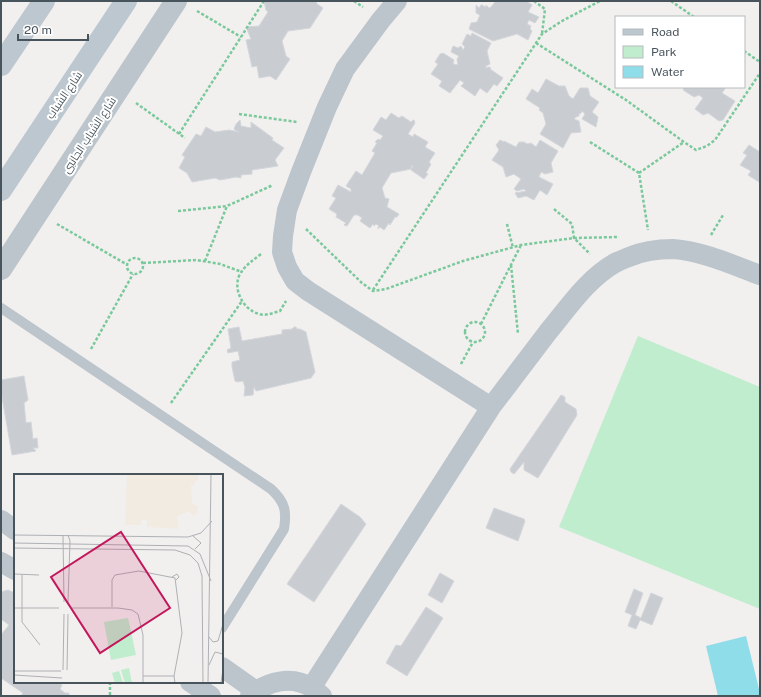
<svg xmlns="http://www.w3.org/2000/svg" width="761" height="697" viewBox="0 0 761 697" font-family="'Public Sans',Cairo,sans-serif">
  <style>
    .green { fill: #c0edcd }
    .water { fill: #8fdde8 }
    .building { fill: #c9cdd2; stroke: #d3d6da }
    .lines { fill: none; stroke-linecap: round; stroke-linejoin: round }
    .path { stroke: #79c99b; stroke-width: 2.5; stroke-dasharray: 3 2; stroke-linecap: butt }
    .service { stroke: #bbc5cb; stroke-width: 10 }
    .minor { stroke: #bbc5cb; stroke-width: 20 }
    .tertiary { stroke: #bbc5cb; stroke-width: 22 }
    .secondary { stroke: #bcc7d0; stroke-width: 22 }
    .labels { text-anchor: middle; stroke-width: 4; stroke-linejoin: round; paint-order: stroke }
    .street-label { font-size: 11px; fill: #48545c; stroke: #fff }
    .inset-road { fill: none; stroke: #aeb1b4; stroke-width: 1 }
    .view { fill: #c2185b; fill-opacity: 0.15; stroke: #c2185b; stroke-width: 2 }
    .inset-edge { fill: none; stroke: #48545c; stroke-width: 2 }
  </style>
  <rect width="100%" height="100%" fill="#f2efef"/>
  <path class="green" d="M 638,336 L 760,387 L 760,609 L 559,527 Z"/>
  <path class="water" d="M 746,636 L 760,693 L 760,696 L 718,696 L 706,646 Z"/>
  <path class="building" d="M 264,1 L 316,1 L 317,4 L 323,8 L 310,28 L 288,31 L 282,41 L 286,56 L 290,59 L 276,80 L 270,76 L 259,78 L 257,66 L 252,67 L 246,40 L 251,39 L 246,27 L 259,26 L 268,12 L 266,10 Z
    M 493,1 L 526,1 L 532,5 L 528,12 L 539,17 L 535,23 L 529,20 L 527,24 L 531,26 L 530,29 L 532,31 L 528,40 L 517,34 L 493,41 L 469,29 L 471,23 L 477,22 L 480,15 L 476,13 L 476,5 L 479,8 L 481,5 L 483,5 L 483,6 L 486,7 L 486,5 L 489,8 L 491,7 L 495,2 Z
    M 472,33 L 491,43 L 487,51 L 490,64 L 486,66 L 486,68 L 489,67 L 491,68 L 490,69 L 503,78 L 497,86 L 494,84 L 487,93 L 480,88 L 475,96 L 461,86 L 464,83 L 460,80 L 450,93 L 439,86 L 442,81 L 431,74 L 438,64 L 435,62 L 440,54 L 443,53 L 454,60 L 453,64 L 458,65 L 457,59 L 459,56 L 451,52 L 453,46 L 458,48 L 461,46 L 463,50 L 465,47 L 462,44 L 467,34 L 471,36 Z
    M 546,79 L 559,86 L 565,86 L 569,96 L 573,99 L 580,88 L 588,88 L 590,96 L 599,102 L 592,112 L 598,117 L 596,127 L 582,119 L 585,114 L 582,111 L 581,113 L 579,114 L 579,116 L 576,117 L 574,119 L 579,121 L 581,132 L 571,133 L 563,148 L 540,134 L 546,124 L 543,113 L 539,110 L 540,108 L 526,99 L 532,89 L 538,93 Z
    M 683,87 L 726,87 L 722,93 L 735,101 L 723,120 L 719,121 L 708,113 L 703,115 L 695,109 L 703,98 L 699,95 L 694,97 L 683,90 L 684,87 Z
    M 391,113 L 399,118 L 402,116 L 411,122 L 413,120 L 414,120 L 415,123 L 408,134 L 413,137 L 414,134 L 428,142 L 425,147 L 435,153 L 429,162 L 431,164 L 426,173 L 428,174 L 424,179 L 411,170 L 413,166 L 412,165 L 411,169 L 391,173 L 382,188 L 385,198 L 389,199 L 387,207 L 399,214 L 397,217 L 395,217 L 390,225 L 389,223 L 384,230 L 380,227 L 378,229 L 378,228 L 379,226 L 376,224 L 374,226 L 373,224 L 370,228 L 360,221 L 362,218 L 358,215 L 354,215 L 347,226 L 344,225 L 346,223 L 336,217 L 337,214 L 329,209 L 336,198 L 332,196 L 338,185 L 351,192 L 351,189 L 346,186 L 356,171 L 362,175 L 375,153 L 372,151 L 377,143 L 375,142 L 378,139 L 380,140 L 383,136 L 373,130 L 381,117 L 386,120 Z
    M 240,120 L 241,126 L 251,128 L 251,122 L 273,138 L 272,140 L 284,148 L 275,160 L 278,166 L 252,170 L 252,174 L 241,175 L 241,178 L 236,177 L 220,180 L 215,178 L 192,182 L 187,173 L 179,168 L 185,157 L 182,155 L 196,134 L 201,136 L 206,127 L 215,132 L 229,130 L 239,132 L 236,131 L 234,129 L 236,124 Z
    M 500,140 L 504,142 L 504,141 L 516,147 L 519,142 L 524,142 L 527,144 L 531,143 L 536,147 L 540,140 L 558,151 L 551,163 L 553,172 L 545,174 L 541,172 L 539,177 L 553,184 L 547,195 L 540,190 L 534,200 L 526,196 L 518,198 L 515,193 L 526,191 L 524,189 L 517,191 L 514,189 L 521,179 L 514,174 L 506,177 L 503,167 L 492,160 L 499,150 L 496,145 Z
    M 749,145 L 760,152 L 760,181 L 759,182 L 748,175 L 751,171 L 740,165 L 747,155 L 743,153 Z
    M 239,327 L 242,341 L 282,334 L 282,330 L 292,329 L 294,327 L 296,327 L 297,329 L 300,329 L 306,332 L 315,372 L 311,378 L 256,391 L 254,387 L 253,395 L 244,396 L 245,387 L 243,381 L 237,382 L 235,381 L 232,367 L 232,362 L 240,360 L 238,351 L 228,353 L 227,350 L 231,348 L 228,329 Z
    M 24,376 L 28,400 L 24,403 L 26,423 L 31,422 L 33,439 L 37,438 L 38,448 L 33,448 L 36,451 L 12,455 L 1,391 L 1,380 Z
    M 561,395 L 565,397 L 565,402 L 576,409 L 577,415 L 538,478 L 524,470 L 524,462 L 514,474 L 511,472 L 510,469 Z
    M 341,504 L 360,517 L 366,524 L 314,602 L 287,584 Z
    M 494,508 L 524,519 L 525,521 L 518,541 L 486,528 Z
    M 440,573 L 454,581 L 442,603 L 428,595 Z
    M 634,589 L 643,593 L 635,615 L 641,618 L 651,593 L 663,598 L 652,625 L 640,620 L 636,629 L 628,626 L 632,615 L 625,612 Z
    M 8,590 L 15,593 L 15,682 L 56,682 L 62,685 L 60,689 L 65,693 L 69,693 L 69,695 L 72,696 L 21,696 L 23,693 L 1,678 L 1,635 L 9,625 L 1,619 L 2,616 L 1,614 L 1,592 Z
    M 426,607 L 443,618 L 407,676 L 386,663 L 396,645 L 401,646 Z"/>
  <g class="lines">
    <path class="path" d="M 354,1 L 363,7
      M 534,1 L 545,9 L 542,34
      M 671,1 L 694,17
      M 197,11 L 241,37
      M 536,43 L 626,100 L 684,142 L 696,150 L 707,146 L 715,140 L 760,73
      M 744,51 L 760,62
      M 136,103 L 185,138
      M 239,114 L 297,122
      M 179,134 L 264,1
      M 590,142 L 639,173 L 648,230
      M 639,173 L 684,142
      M 554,209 L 572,224 L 574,238 L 590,254
      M 178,211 L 227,206 L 273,185
      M 57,224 L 126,264
      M 507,224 L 513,248
      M 306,229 L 362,283 L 373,291 L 386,289 L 463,261 L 521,245 L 574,238 L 619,237
      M 711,235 L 723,215
      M 261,254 C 252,261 244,266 239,276 C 233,291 244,310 259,314 C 266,316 273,313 280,311 L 286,301
      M127 266a8 8 0 1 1 16 0a8 8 0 1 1-16 0Z
      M 205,261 L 227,206
      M 143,263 L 197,260 L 220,264 L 242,272
      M 511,265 L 518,334
      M 373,290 L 542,34 L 562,21 L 600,1
      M465 332a10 10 0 1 1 20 0a10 10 0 1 1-20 0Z
      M 481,324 L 521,245
      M 91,349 L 133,274
      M 461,364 L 473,342
      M 171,403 L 242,301
      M 110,682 L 110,696"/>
    <path class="service" d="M 1,308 L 271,489 C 285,502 287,511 284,529 L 222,628"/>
    <path class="minor" d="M 397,1 L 381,20 L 345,69 L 327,107 L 301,172 L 287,210 L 283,236 L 282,252 L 287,267 L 295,281 L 308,291 L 491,407
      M 1,520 L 15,530
      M 1,562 L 15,570
      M 222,667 L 256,691
      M 190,682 L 211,696
      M 311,688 L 491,407 C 510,382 529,357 548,332 C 568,308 587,279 615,263 C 619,261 624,259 629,257 C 643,251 657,249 673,249 C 702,251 733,265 760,275
      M 250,696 C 267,681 292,675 312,688 C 315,690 318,693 322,696"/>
    <path class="tertiary" d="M 1,269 L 176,1"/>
    <path class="secondary" d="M 1,65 L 44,1
      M 1,190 L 126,1"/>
  </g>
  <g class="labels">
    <g class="street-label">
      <text transform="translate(64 95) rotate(-56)" y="4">شارع الشباب</text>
      <text transform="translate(89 135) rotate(-57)" y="4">شارع الشباب الجانبى</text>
    </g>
  </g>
  <g transform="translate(14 474)">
    <rect width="209" height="209" fill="#f2efef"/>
    <path d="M 114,144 L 122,181 L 97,186 L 90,148 ZM 115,194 L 118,209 L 111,209 L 107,196 ZM 105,197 L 109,209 L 101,209 L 98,199 Z" fill="#c0edcd"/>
    <path d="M 113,0 L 184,0 L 184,7 L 181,7 L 180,11 L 177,12 L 178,30 L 184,32 L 183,40 L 179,42 L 175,37 L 163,43 L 165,55 L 133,53 L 133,46 L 127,46 L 127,51 L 111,51 Z" fill="#f2ebe1"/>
    <path class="inset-road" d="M 0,61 L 174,63 L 187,59 L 198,47M 49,61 L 50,128M 54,61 L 56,67 L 54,128M 179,62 L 187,69 L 181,75M 0,69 L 174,72 L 186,80 L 197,107M 0,74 L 161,76 L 176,81 L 184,89 L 188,102 L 189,209M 0,100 L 25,101M 8,101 L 8,148 L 26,171M 158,103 L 163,100 L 165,103 L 162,106M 98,133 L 98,106 L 101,101 L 125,97 L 161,104 L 168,159 L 160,202 L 161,209M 0,134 L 45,134M 58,134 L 104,134 L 118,136 L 124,140 L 129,161 L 129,209M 195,163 L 199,168 L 204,167 L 209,150M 195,191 L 201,178 L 209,180M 49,196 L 50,140M 53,196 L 54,140M 0,197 L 47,197M 0,201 L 48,204M 129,202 L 160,202M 194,209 L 197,0M 207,209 L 209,195"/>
    <path class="view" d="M 107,58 L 156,134 L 86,179 L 37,103 Z"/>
    <rect width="209" height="209" class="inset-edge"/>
  </g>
  <rect width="761" height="697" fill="none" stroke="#48545c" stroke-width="4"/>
  <rect x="615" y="16" width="130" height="72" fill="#ffffff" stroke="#b6bbbe"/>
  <rect x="623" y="29" width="20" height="6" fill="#bcc7d0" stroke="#b6bbbe"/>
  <text x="651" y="36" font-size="12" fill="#48545c">Road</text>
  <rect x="623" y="46" width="20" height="12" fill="#c0edcd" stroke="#b6bbbe"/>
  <text x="651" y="56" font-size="12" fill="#48545c">Park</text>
  <rect x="623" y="66" width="20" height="12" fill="#8fdde8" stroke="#b6bbbe"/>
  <text x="651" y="76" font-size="12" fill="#48545c">Water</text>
  <path d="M18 34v6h70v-6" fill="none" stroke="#48545c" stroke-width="2"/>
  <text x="24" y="34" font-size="12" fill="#48545c" stroke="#ffffff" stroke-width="3" paint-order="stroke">20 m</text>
</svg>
